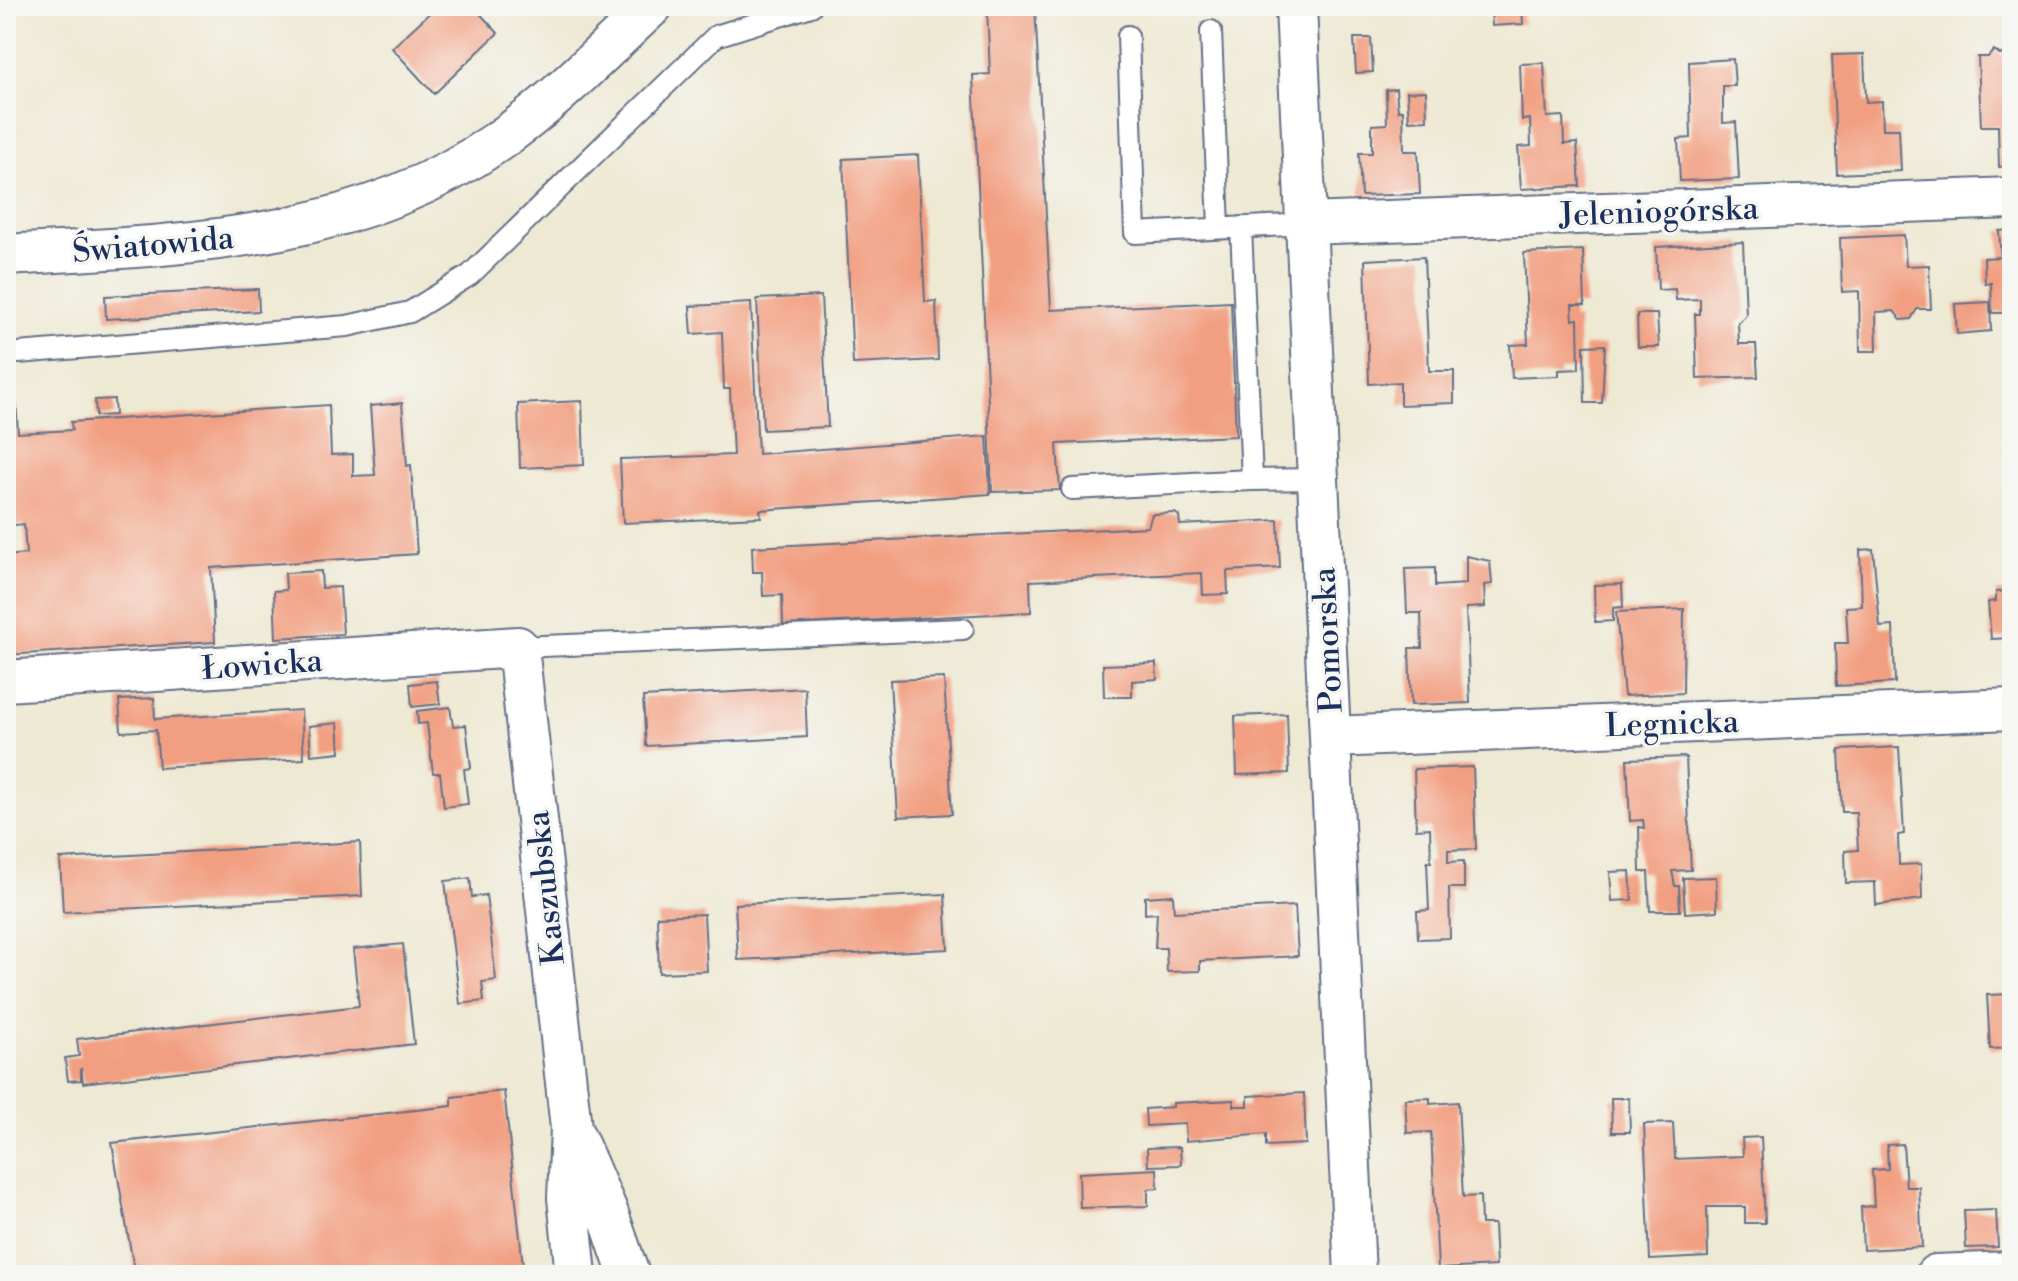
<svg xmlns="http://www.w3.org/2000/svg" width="2018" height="1281" viewBox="0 0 2018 1281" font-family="'Libre Bodoni',serif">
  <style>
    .building { fill: #f29e80 }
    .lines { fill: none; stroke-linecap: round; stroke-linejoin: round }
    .service-casing { stroke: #657087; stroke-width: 24 }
    .minor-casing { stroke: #657087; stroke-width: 44 }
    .service { stroke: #fff; stroke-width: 20 }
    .minor { stroke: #fff; stroke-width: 40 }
    .labels { text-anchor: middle; stroke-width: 7; stroke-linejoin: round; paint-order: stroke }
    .street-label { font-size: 32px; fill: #1b2f5e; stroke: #f6f6f2 }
  </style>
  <rect width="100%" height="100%" fill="#f6f6f2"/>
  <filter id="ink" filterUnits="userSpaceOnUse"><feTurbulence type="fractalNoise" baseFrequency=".0125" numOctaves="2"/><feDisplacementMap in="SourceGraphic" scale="16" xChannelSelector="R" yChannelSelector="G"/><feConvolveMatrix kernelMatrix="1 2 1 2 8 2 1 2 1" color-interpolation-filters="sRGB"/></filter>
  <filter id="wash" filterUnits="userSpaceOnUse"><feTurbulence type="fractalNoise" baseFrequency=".006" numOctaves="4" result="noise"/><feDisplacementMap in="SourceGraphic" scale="32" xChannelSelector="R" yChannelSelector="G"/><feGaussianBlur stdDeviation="1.8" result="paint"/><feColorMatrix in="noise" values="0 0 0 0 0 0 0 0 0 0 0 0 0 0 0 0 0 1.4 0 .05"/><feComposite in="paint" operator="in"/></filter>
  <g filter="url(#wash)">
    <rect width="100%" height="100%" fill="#eee9d3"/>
    <g id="blocks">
      <path class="building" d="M 437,6 L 473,6 L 498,33 L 434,94 L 392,48 Z
        M 987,6 L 1035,6 L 1051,310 L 1231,302 L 1236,436 L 1057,444 L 1060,490 L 992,492 L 973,75 L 990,74 Z
        M 1491,6 L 1522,6 L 1523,24 L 1492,26 Z
        M 1354,38 L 1371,38 L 1373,72 L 1356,73 Z
        M 2007,49 L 2012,54 L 2012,166 L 1999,167 L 1998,126 L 1981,126 L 1978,57 L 1988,57 L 1994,50 L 2001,55 Z
        M 1864,54 L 1866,102 L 1882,101 L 1883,129 L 1899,129 L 1901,171 L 1837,174 L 1832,55 Z
        M 1733,59 L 1735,86 L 1723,86 L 1723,123 L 1736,122 L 1739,179 L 1680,181 L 1678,139 L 1691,138 L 1689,62 Z
        M 1544,63 L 1547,117 L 1563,116 L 1564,144 L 1577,143 L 1580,186 L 1521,189 L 1518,147 L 1531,146 L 1530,119 L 1522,120 L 1520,64 Z
        M 1396,89 L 1398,111 L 1403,110 L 1404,151 L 1418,151 L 1420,194 L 1361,196 L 1359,153 L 1372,153 L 1372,125 L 1387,124 L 1386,90 Z
        M 1426,91 L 1427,120 L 1409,121 L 1407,92 Z
        M 918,155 L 925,302 L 936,301 L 938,360 L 853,364 L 843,159 Z
        M 2012,230 L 2012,313 L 1992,313 L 1991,283 L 1985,284 L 1984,258 L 2001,257 L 1999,231 Z
        M 1904,235 L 1906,266 L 1929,265 L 1931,309 L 1917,309 L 1911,319 L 1901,320 L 1894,311 L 1876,312 L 1877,351 L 1860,351 L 1859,291 L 1842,292 L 1840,238 Z
        M 1743,242 L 1746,315 L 1738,323 L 1739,344 L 1756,344 L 1758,377 L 1697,379 L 1695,314 L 1700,314 L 1700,299 L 1676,300 L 1675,289 L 1658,290 L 1656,247 Z
        M 1583,250 L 1585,305 L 1572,305 L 1573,320 L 1578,319 L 1579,369 L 1559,370 L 1559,376 L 1512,378 L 1510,345 L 1528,344 L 1524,253 Z
        M 1424,257 L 1429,371 L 1454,371 L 1454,403 L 1400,405 L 1400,382 L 1369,384 L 1365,260 Z
        M 258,289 L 259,311 L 106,319 L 105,296 Z
        M 821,296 L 828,427 L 763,430 L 757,299 Z
        M 1990,302 L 1991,331 L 1957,334 L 1955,304 Z
        M 751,303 L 758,454 L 987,436 L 990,494 L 760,510 L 761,517 L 623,523 L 620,459 L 733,455 L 730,389 L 724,389 L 722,332 L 692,334 L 690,306 Z
        M 1637,314 L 1657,314 L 1659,347 L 1638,347 Z
        M 1605,345 L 1602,403 L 1585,403 L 1584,346 Z
        M 15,384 L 18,433 L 72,430 L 71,422 L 329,405 L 331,455 L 353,454 L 353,476 L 375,475 L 370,406 L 402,403 L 407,466 L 411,465 L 417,554 L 211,568 L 215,642 L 6,655 L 6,556 L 26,554 L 24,524 L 6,526 L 6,385 Z
        M 114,399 L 115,415 L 96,416 L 95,400 Z
        M 582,401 L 584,465 L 520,468 L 518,404 Z
        M 1175,513 L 1179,516 L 1180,525 L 1278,520 L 1280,568 L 1227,571 L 1228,594 L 1203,595 L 1202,573 L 1030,581 L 1031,612 L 783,625 L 782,595 L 763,596 L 762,572 L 753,572 L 752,547 L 1148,527 L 1152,514 Z
        M 1873,549 L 1880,627 L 1893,626 L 1895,683 L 1836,686 L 1835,643 L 1848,643 L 1846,607 L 1862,606 L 1860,550 Z
        M 1466,556 L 1490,561 L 1492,584 L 1484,585 L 1485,607 L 1466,608 L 1470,703 L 1411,705 L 1409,648 L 1422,648 L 1421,613 L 1407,613 L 1405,569 L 1435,568 L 1435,586 L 1466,584 Z
        M 321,571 L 322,588 L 340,587 L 343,634 L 276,638 L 274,591 L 286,590 L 285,573 Z
        M 1622,584 L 1623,607 L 1613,608 L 1613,621 L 1595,622 L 1594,585 Z
        M 2012,591 L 2012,638 L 1991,639 L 1988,602 L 1996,601 L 1996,592 Z
        M 1684,609 L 1683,693 L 1624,696 L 1616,612 Z
        M 1156,663 L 1157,679 L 1132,681 L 1132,697 L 1104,697 L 1103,665 Z
        M 944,678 L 952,814 L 898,817 L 890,680 Z
        M 437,681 L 440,704 L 412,707 L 410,684 Z
        M 805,688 L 807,737 L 646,746 L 643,697 Z
        M 154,698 L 155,719 L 301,710 L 304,759 L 159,768 L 156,730 L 121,732 L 119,700 Z
        M 450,707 L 453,726 L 466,725 L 471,768 L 464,769 L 468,804 L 444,807 L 440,773 L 433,773 L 427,723 L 418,724 L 417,711 Z
        M 1287,714 L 1289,773 L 1237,775 L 1235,716 Z
        M 338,723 L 340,752 L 311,755 L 309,726 Z
        M 1899,747 L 1904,834 L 1898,835 L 1899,865 L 1921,864 L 1922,899 L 1876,905 L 1875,882 L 1846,883 L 1845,851 L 1858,850 L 1856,812 L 1842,812 L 1839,750 Z
        M 1686,757 L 1691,870 L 1672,871 L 1675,886 L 1679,886 L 1680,911 L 1650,911 L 1648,872 L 1640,872 L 1639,827 L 1644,828 L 1643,820 L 1630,821 L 1627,759 Z
        M 1473,767 L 1476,849 L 1448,850 L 1448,862 L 1464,861 L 1464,888 L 1449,888 L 1450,938 L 1418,939 L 1417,911 L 1429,910 L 1427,862 L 1431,862 L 1430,828 L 1416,829 L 1414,769 Z
        M 360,842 L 362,896 L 63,912 L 60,859 Z
        M 1630,871 L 1632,900 L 1612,901 L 1610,872 Z
        M 1716,877 L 1717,911 L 1685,913 L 1683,878 Z
        M 470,878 L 472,897 L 486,895 L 496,980 L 482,982 L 484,1001 L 460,1004 L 445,881 Z
        M 945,894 L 948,949 L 738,960 L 735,904 Z
        M 1173,895 L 1174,912 L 1295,906 L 1298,956 L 1200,961 L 1200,971 L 1167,972 L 1166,948 L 1155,948 L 1157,913 L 1145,914 L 1145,897 Z
        M 704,914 L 707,971 L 659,973 L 657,916 Z
        M 403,944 L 414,1044 L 83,1083 L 81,1068 L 81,1080 L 68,1081 L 65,1058 L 79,1056 L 77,1039 L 359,1006 L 353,949 Z
        M 2012,994 L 2012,1048 L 1990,1049 L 1987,995 Z
        M 504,1091 L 524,1275 L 135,1275 L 112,1143 L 452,1106 L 452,1097 Z
        M 1304,1093 L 1306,1144 L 1266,1146 L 1266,1134 L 1186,1141 L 1185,1124 L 1146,1126 L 1145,1109 L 1173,1107 L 1173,1103 L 1234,1100 L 1234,1106 L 1248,1106 L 1248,1096 Z
        M 1430,1098 L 1430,1104 L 1458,1102 L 1463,1197 L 1480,1196 L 1481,1224 L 1494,1224 L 1496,1266 L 1438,1269 L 1431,1132 L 1407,1133 L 1405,1099 Z
        M 1611,1098 L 1629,1098 L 1630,1132 L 1612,1132 Z
        M 1673,1123 L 1675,1159 L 1743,1156 L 1742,1138 L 1761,1137 L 1765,1223 L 1745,1223 L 1745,1207 L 1707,1207 L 1708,1257 L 1650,1260 L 1644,1124 Z
        M 1903,1144 L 1906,1187 L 1919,1187 L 1922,1247 L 1863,1250 L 1861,1207 L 1874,1206 L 1872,1170 L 1888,1169 L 1887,1145 Z
        M 1180,1147 L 1181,1165 L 1148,1166 L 1147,1148 Z
        M 1157,1169 L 1158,1188 L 1148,1189 L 1148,1206 L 1080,1208 L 1079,1173 Z
        M 1996,1210 L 1998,1247 L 1966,1248 L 1964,1211 Z"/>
    </g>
  </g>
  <g filter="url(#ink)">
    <use href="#blocks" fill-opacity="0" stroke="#657087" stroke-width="2"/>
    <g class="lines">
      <defs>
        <path id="service" d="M 1211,31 L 1219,228
          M 1128,36 L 1135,233 L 1307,224
          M 6,354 L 347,326 L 410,312 L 470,275 L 716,36 L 811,6
          M 1252,480 L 1319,479
          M 1072,489 L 1252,480 L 1241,227
          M 518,647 L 963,629"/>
        <path id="minor" d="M 1296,6 L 1355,1275
          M 1307,224 L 2012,198
          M 6,255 C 175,245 352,243 497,142 C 554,103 601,53 652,6
          M 6,681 L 518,647 L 571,1128 L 568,1198 L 576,1275
          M 1332,737 L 2012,709
          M 575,1137 L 607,1211 L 629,1275
          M 1936,1275 L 2012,1272"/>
      </defs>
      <use href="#service" class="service-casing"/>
      <use href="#minor" class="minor-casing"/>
      <use href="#service" class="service"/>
      <use href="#minor" class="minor"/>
    </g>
  </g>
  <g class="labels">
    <g class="street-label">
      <text transform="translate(1659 211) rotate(-2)" y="11">Jeleniogórska</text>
      <text transform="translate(153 244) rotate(-5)" y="11">Światowida</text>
      <text transform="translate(1327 640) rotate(-93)" y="11">Pomorska</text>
      <text transform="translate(262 664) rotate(-4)" y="11">Łowicka</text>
      <text transform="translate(1672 723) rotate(-2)" y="11">Legnicka</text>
      <text transform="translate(545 888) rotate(-96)" y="11">Kaszubska</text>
    </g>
  </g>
  <rect width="2018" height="1281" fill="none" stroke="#f6f6f2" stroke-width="32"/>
</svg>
